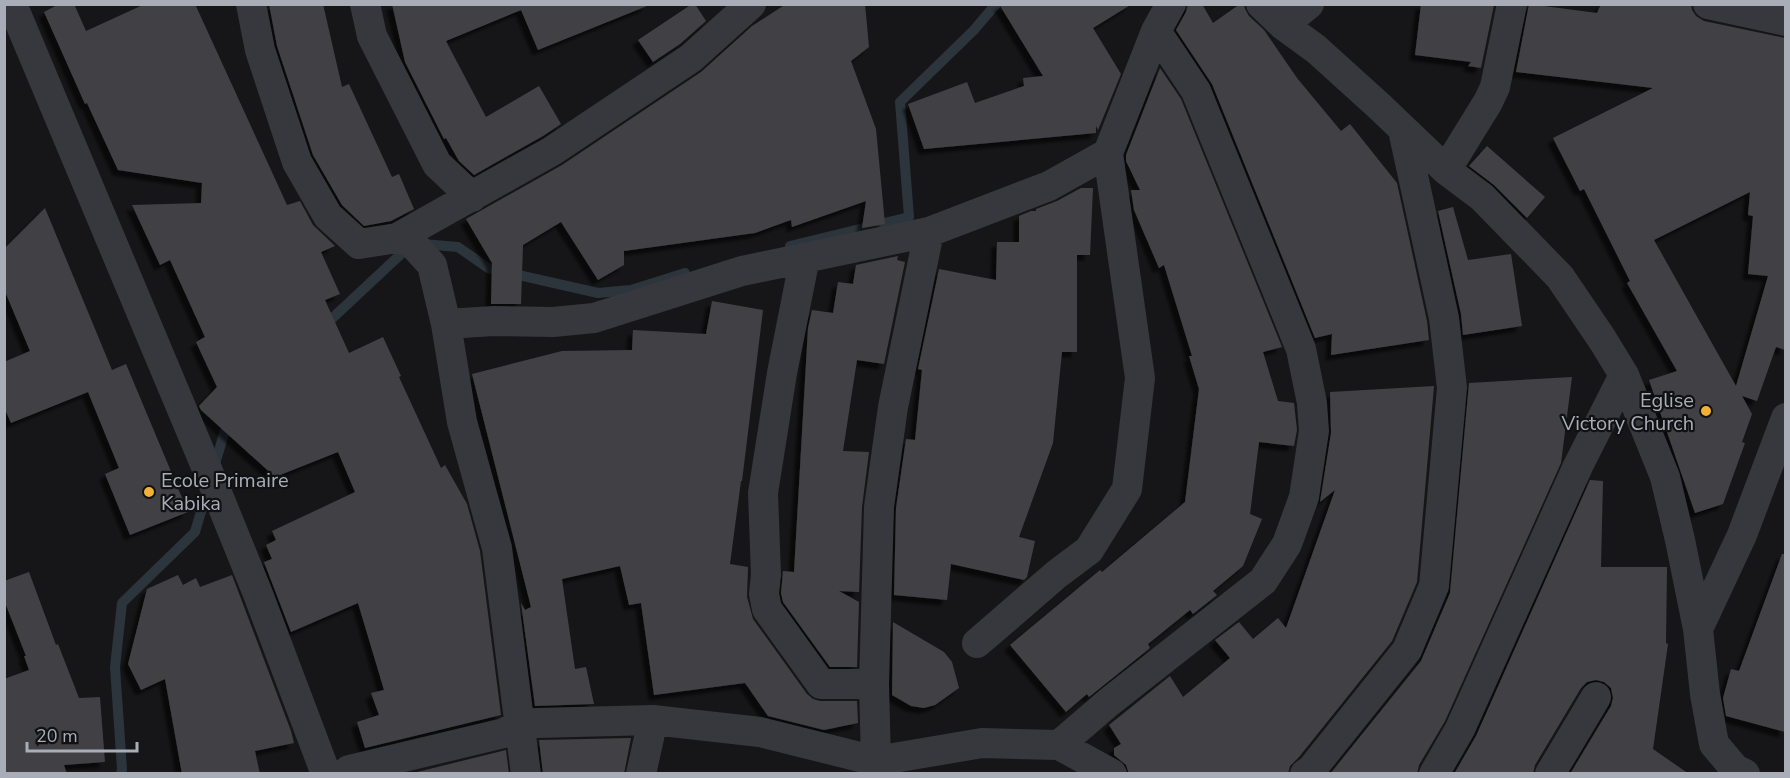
<svg xmlns="http://www.w3.org/2000/svg" width="1790" height="778" viewBox="0 0 1790 778" font-family="'Nunito Sans',sans-serif">
  <style>
    .lines { fill: none; stroke-linecap: round; stroke-linejoin: round }
    .stream { stroke: #2c353c; stroke-width: 10 }
    .building { fill: #404145; fill-rule: evenodd; filter: url(#shadow) }
    .minor { stroke: #37383d; stroke-width: 30 }
    .poi-dot { fill: #f2b134; stroke: #111113; stroke-width: 2 }
    .labels { text-anchor: middle; stroke-width: 4.5; stroke-linejoin: round; paint-order: stroke }
    .poi-label { font-size: 20px; fill: #a8adb8; stroke: #111113; text-anchor: end }
  </style>
  <defs>
    <filter id="shadow"><feDropShadow dx="-5.5" dy="5.5" stdDeviation="1.5" flood-color="#0009"/></filter>
  </defs>
  <rect width="100%" height="100%" fill="#161618"/>
  <g class="lines">
    <path class="stream" d="M 790,246 L 909,217 L 900,102 L 974,30 L 996,4
      M 324,326 L 402,253 L 423,244 L 458,247 L 488,268 L 598,293 L 631,290 L 685,273
      M 214,467 L 227,424 L 231,420
      M 121,774 L 122,769 L 115,667 L 122,603 L 195,532 L 208,488"/>
  </g>
  <path class="building" d="M 59,4 L 74,4 L 86,31 L 145,4 L 195,4 L 287,205 L 300,201 L 313,225 L 335,246 L 321,252 L 340,294 L 325,300 L 349,353 L 383,337 L 401,376 L 399,377 L 441,468 L 445,465 L 467,504 L 480,551 L 501,715 L 365,748 L 357,722 L 379,715 L 371,693 L 384,690 L 358,603 L 291,632 L 264,562 L 272,559 L 266,545 L 276,540 L 272,531 L 355,492 L 338,452 L 275,477 L 201,410 L 199,406 L 217,387 L 196,342 L 205,337 L 170,260 L 160,265 L 132,205 L 201,203 L 202,183 L 118,170 L 87,103 L 85,104 L 44,12 Z
    M 269,4 L 323,4 L 342,87 L 349,84 L 392,177 L 399,174 L 414,209 L 391,221 L 364,226 L 342,205 L 313,155 L 277,46 Z
    M 392,4 L 647,4 L 647,6 L 538,50 L 521,10 L 446,41 L 486,117 L 539,86 L 561,124 L 543,136 L 474,175 L 459,161 L 446,138 L 444,139 L 405,62 Z
    M 692,4 L 695,4 L 706,21 L 680,44 L 653,62 L 638,40 Z
    M 786,4 L 865,4 L 869,47 L 851,61 L 876,129 L 885,224 L 862,228 L 866,201 L 792,227 L 791,220 L 755,233 L 624,251 L 624,265 L 598,280 L 561,222 L 523,245 L 521,304 L 491,304 L 492,263 L 466,219 L 562,165 L 701,72 L 752,26 Z
    M 999,4 L 1132,4 L 1093,28 L 1121,74 L 1098,130 L 1096,126 L 1096,133 L 924,149 L 908,104 L 967,82 L 975,103 L 1024,86 L 1023,78 L 1043,76 Z
    M 1188,4 L 1202,4 L 1213,23 L 1240,4 L 1244,4 L 1245,9 L 1249,16 L 1264,30 L 1297,78 L 1341,131 L 1350,124 L 1397,183 L 1427,321 L 1429,340 L 1331,355 L 1332,334 L 1315,338 L 1212,84 L 1176,30 L 1186,12 Z
    M 1421,4 L 1494,5 L 1481,68 L 1468,66 L 1471,62 L 1415,55 Z
    M 1529,4 L 1597,13 L 1601,4 L 1691,4 L 1692,10 L 1696,16 L 1704,21 L 1785,38 L 1785,350 L 1776,347 L 1757,401 L 1742,396 L 1752,414 L 1742,442 L 1745,443 L 1723,504 L 1695,513 L 1649,380 L 1677,371 L 1627,283 L 1630,281 L 1584,189 L 1580,191 L 1553,138 L 1653,88 L 1516,72 ZM 1750,192 L 1748,215 L 1753,216 L 1748,274 L 1768,276 L 1736,386 L 1654,240 Z
    M 1160,68 L 1181,99 L 1282,347 L 1263,352 L 1278,401 L 1294,403 L 1297,430 L 1294,446 L 1259,442 L 1250,514 L 1262,519 L 1243,566 L 1213,591 L 1217,595 L 1193,614 L 1190,610 L 1148,644 L 1150,648 L 1089,697 L 1087,694 L 1066,712 L 1010,645 L 1100,570 L 1102,572 L 1185,502 L 1199,389 L 1189,356 L 1192,356 L 1164,265 L 1159,268 L 1134,210 L 1131,190 L 1140,190 L 1126,161 L 1126,155 Z
    M 1487,146 L 1545,197 L 1527,218 L 1494,185 L 1469,166 Z
    M 1081,188 L 1093,188 L 1090,255 L 1077,255 L 1077,352 L 1062,352 L 1053,443 L 1019,537 L 1035,541 L 1027,577 L 1024,580 L 951,564 L 947,600 L 894,595 L 896,508 L 906,439 L 915,440 L 922,370 L 918,369 L 939,269 L 996,280 L 997,242 L 1019,242 L 1019,216 L 1031,211 L 1036,211 L 1036,209 L 1057,201 Z
    M 1453,207 L 1468,260 L 1511,254 L 1522,326 L 1463,335 L 1461,314 L 1438,211 Z
    M 45,208 L 112,370 L 126,364 L 188,512 L 130,535 L 105,474 L 119,468 L 88,392 L 11,423 L 4,407 L 4,362 L 30,351 L 4,289 L 4,249 Z
    M 898,256 L 897,260 L 905,262 L 884,364 L 857,360 L 843,451 L 869,452 L 862,507 L 859,592 L 839,591 L 859,602 L 857,667 L 830,667 L 783,602 L 781,593 L 783,571 L 794,572 L 808,328 L 812,310 L 833,313 L 838,282 L 853,284 L 856,265 Z
    M 712,301 L 763,310 L 742,481 L 741,481 L 730,564 L 748,567 L 747,597 L 753,619 L 807,694 L 813,699 L 820,701 L 857,701 L 858,723 L 824,730 L 768,716 L 745,683 L 654,695 L 641,603 L 629,605 L 620,566 L 562,579 L 575,669 L 586,667 L 594,704 L 535,706 L 521,603 L 525,610 L 531,607 L 472,374 L 562,351 L 632,350 L 633,330 L 706,334 Z
    M 1572,377 L 1561,463 L 1445,721 L 1419,765 L 1417,774 L 1330,774 L 1421,661 L 1450,593 L 1469,383 Z
    M 1434,386 L 1417,582 L 1392,641 L 1299,757 L 1290,766 L 1288,774 L 1129,774 L 1126,765 L 1114,755 L 1114,748 L 1121,744 L 1109,725 L 1170,676 L 1183,697 L 1230,658 L 1215,640 L 1239,622 L 1253,639 L 1278,618 L 1286,628 L 1335,490 L 1320,502 L 1331,433 L 1330,392 Z
    M 1590,480 L 1603,481 L 1601,567 L 1667,567 L 1666,643 L 1668,644 L 1653,749 L 1689,774 L 1570,774 L 1611,706 L 1613,698 L 1611,688 L 1604,682 L 1596,680 L 1587,682 L 1581,688 L 1535,765 L 1533,774 L 1454,774 L 1476,736 Z
    M 1782,554 L 1785,554 L 1785,732 L 1726,716 L 1723,698 L 1731,669 L 1739,671 Z
    M 29,572 L 56,645 L 58,644 L 79,698 L 100,697 L 105,762 L 64,765 L 67,774 L 4,774 L 4,679 L 29,670 L 24,656 L 26,656 L 4,600 L 4,581 Z
    M 178,575 L 183,585 L 196,578 L 200,587 L 232,575 L 291,731 L 294,743 L 255,751 L 260,774 L 182,774 L 165,679 L 141,690 L 128,664 L 147,589 Z
    M 893,622 L 944,652 L 952,662 L 959,688 L 935,705 L 924,708 L 911,706 L 892,695 Z
    M 631,738 L 624,774 L 543,774 L 539,740 Z
    M 506,750 L 509,774 L 409,774 Z"/>
  <g class="lines">
    <path class="minor" d="M 12,4 L 220,500 L 258,594 L 326,774
      M 251,4 L 260,50 L 297,162 L 328,216 L 359,244 L 397,238 L 411,242 L 432,265 L 446,324 L 462,422 L 497,548 L 526,774
      M 365,4 L 372,36 L 437,164 L 472,197
      M 1261,4 L 1283,25 L 1316,49 L 1379,106 L 1446,170 L 1482,197 L 1560,277 L 1602,339 L 1624,375 L 1665,477 L 1680,540 L 1698,629 L 1705,694 L 1714,744 L 1735,769 L 1745,774
      M 1708,4 L 1786,21
      M 1283,25 L 1309,4
      M 1446,170 L 1488,102 L 1495,87 L 1512,4
      M 397,238 L 552,151 L 691,58 L 751,4
      M 805,257 L 782,373 L 763,493 L 766,575 L 764,594 L 767,609 L 821,684 L 874,684
      M 446,324 L 494,321 L 553,322 L 594,318 L 742,271 L 929,232 L 1049,186 L 1108,153 L 1156,31
      M 1698,629 L 1742,535 L 1786,418
      M 977,643 L 1057,574 L 1089,550 L 1127,489 L 1140,378 L 1108,153
      M 1059,745 L 1109,702 L 1263,581 L 1287,544 L 1304,497 L 1314,431 L 1312,403 L 1301,349 L 1196,91 L 1156,31 L 1171,4
      M 876,761 L 874,684 L 879,507 L 893,407 L 929,232
      M 344,774 L 349,770 L 504,733 L 521,724 L 537,723 L 653,720 L 760,732 L 876,761 L 982,743 L 1059,745 L 1112,774
      M 641,774 L 653,720
      M 1305,774 L 1311,770 L 1407,650 L 1434,586 L 1452,388 L 1444,318 L 1403,130
      M 1434,774 L 1460,729 L 1578,466 L 1624,375
      M 1550,774 L 1596,697"/>
  </g>
  <g class="poi-dot">
    <circle cx="1706" cy="411" r="6"/>
    <circle cx="149" cy="492" r="6"/>
  </g>
  <g class="labels">
    <g class="poi-label">
      <text x="1694" y="407">Eglise<tspan x="1694" dy="23">Victory Church</tspan></text>
      <text x="161" y="487" text-anchor="start">Ecole Primaire<tspan x="161" dy="23">Kabika</tspan></text>
    </g>
  </g>
  <rect width="1790" height="778" fill="none" stroke="#a8adb8" stroke-width="12"/>
  <path d="M27 742v9h110v-9" fill="none" stroke="#a8adb8" stroke-width="3"/>
  <text x="36" y="742" font-size="18" fill="#a8adb8" stroke="#111113" stroke-width="4.5" paint-order="stroke">20 m</text>
</svg>
